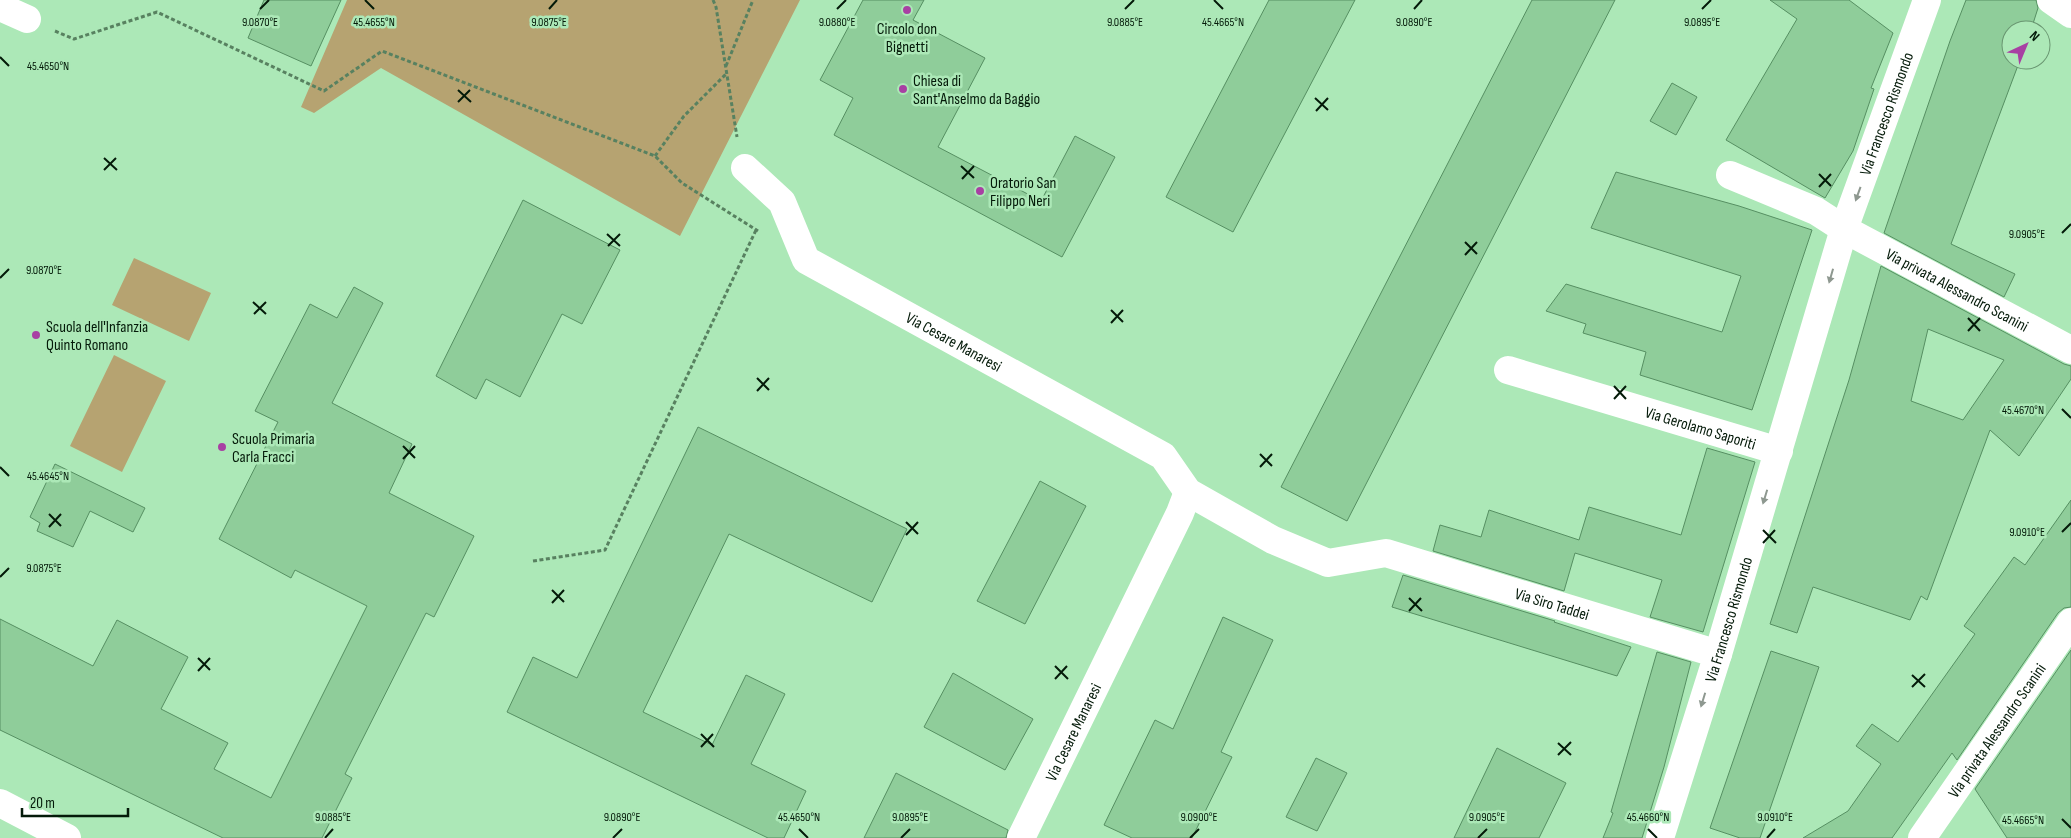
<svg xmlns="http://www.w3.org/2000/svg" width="2071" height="838" viewBox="0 0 2071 838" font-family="'Sofia Sans Condensed',sans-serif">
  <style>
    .green { fill: #b6a371 }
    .building { fill: #8fcd9a; stroke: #568f62; fill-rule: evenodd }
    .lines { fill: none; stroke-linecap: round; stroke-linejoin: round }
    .path { stroke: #588160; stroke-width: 3; stroke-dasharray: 4 2.5; stroke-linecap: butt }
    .minor { stroke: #fff; stroke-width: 28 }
    .oneway { fill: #8e9890 }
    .ticks { fill: none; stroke: #041a09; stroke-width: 2 }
    .poi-dot { fill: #a840a3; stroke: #ace8b7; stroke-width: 2 }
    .labels { text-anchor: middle; stroke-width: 5; stroke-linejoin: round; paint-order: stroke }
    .poi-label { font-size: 16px; fill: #041a09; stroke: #ace8b7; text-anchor: start }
    .street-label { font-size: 16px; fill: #041a09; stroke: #ace8b7 }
    .ticks-label { font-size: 12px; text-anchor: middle; fill: #041a09; stroke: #ace8b7; stroke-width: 5; stroke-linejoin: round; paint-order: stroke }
  </style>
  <rect width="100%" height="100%" fill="#ace8b7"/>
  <path class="green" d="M 347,0 L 800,0 L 680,236 L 381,68 L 314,113 L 301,107 Z
    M 134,258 L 211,293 L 189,341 L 112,305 Z
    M 114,355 L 166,381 L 122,472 L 70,446 Z"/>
  <path class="building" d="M 264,0 L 341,0 L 311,66 L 248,38 Z
    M 863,0 L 924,0 L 913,20 L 985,58 L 938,147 L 1041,201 L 1075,136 L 1115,157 L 1062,257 L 834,135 L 853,98 L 820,80 Z
    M 1269,0 L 1355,0 L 1233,232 L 1166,197 Z
    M 1532,0 L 1615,0 L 1347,521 L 1281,487 Z
    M 1770,0 L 1849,0 L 1893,33 L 1871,88 L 1874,89 L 1853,151 L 1825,198 L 1726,140 L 1797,19 Z
    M 1966,0 L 2036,0 L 2038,8 L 2031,30 L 2011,30 L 2011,60 L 2020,60 L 1951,244 L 2015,274 L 2004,297 L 1884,233 L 1950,41 Z
    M 1672,83 L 1697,97 L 1676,135 L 1650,121 Z
    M 1616,172 L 1739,206 L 1812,230 L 1752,410 L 1640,375 L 1646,352 L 1583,333 L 1586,324 L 1546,311 L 1566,284 L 1722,332 L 1741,276 L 1591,228 Z
    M 523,200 L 620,250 L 582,324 L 562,314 L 520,397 L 486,379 L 476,399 L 436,376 Z
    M 1881,266 L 2064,364 L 2071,366 L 2071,379 L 2019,456 L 1990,430 L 1927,600 L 1921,596 L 1910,620 L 1813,587 L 1797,633 L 1770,624 L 1849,380 ZM 1928,329 L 2004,360 L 1963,420 L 1911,401 Z
    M 354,287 L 383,303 L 332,403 L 412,444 L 389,493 L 474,536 L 434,617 L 426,613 L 345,774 L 352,778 L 322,838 L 223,838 L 0,730 L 0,619 L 93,666 L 117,620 L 188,657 L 161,709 L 228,743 L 214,769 L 271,798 L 367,606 L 295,570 L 291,578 L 219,539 L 278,422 L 255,411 L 310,304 L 337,318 Z
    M 698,427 L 907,529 L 872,602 L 729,534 L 643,712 L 712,745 L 746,675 L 785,694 L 751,764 L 806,791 L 784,838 L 768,838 L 507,712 L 533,657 L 577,678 Z
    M 1707,448 L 1755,462 L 1703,632 L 1650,617 L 1662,580 L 1575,553 L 1564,591 L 1433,551 L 1440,525 L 1481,537 L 1489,510 L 1579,540 L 1589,507 L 1681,535 Z
    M 55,464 L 145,508 L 133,532 L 90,511 L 73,547 L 37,531 L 40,523 L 30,517 Z
    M 1040,481 L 1086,506 L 1025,624 L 977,601 Z
    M 2071,500 L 2071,607 L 2064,608 L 2058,613 L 1957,760 L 1952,753 L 1892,838 L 1803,838 L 1848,811 L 1881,764 L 1856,746 L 1872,724 L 1898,742 L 1975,634 L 1964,626 L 2014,557 L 2025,565 Z
    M 1403,575 L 1555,621 L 1554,622 L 1631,647 L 1617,676 L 1392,607 Z
    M 1223,617 L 1273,640 L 1221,752 L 1232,757 L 1192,838 L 1132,838 L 1104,825 L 1155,720 L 1173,729 Z
    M 2071,650 L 2071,838 L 2007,838 L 1975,789 Z
    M 1771,651 L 1819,667 L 1760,838 L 1740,838 L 1710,828 Z
    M 1657,652 L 1691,662 L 1664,767 L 1642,838 L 1603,838 L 1613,813 L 1611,812 Z
    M 953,673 L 1033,719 L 1005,770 L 924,727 Z
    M 1497,748 L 1566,783 L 1539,838 L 1454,838 Z
    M 1316,758 L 1347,773 L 1317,831 L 1286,817 Z
    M 896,773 L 1008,830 L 1006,838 L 864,838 Z"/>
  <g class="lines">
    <path class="path" d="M 713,0 L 716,7 L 737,137
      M 55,31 L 74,39 L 157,12 L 324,91 L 382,51 L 655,156 L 682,183 L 758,231
      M 726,66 L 753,0
      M 655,156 L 684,116 L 727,73
      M 533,561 L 605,550 L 756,230"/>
    <g class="minor">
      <path d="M 2051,0 L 2071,14"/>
      <path d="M 0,7 L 27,19"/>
      <path id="s1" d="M 745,168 L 782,202 L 806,260 L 1163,456 L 1188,492 L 1273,540 L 1328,563 L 1386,553 L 1718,654"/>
      <path id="s2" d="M 1730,175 L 1816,211 L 1844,229 L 2071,350"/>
      <path id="s3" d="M 1508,370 L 1779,451"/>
      <path d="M 0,803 L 67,838"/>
      <path id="s4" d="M 1021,838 L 1180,513 L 1188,492"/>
      <path id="s5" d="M 1660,838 L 1718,654 L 1844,229 L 1927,0"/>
      <path id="s6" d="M 1922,838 L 2071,622"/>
    </g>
  </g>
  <defs><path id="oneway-solid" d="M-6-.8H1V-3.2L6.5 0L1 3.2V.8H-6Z" transform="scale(1.25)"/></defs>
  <g class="oneway">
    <use href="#oneway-solid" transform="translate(1858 194) rotate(110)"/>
    <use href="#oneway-solid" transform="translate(1831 276) rotate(106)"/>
    <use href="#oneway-solid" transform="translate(1765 497) rotate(107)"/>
    <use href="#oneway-solid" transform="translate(1703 700) rotate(107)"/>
  </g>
  <path class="ticks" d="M 365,0 L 374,9M 1214,0 L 1223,9M 260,9 L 269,0M 549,9 L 557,0M 837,9 L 846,0M 1125,9 L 1134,0M 1414,9 L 1422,0M 1702,9 L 1711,0M 0,57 L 9,66M 458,90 L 471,102M 1315,98 L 1328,110M 458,102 L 470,90M 1316,111 L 1328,98M 104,158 L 117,170M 961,166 L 974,178M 104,170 L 116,158M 1819,174 L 1831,186M 962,179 L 974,166M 1819,187 L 1831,174M 2062,233 L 2071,224M 607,234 L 620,246M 1465,242 L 1477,254M 608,246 L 620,234M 1465,255 L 1477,242M 0,278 L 9,269M 253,302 L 266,314M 1111,310 L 1123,322M 254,314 L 266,302M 1968,318 L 1980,331M 1111,323 L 1123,310M 1968,331 L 1980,318M 757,378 L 769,390M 1614,386 L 1626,399M 757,391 L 769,378M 1614,399 L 1626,386M 2062,409 L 2071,418M 403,446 L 415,458M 1260,454 L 1272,466M 403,459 L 415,446M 0,467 L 9,476M 1260,467 L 1272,454M 49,514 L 61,526M 906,522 L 918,534M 49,527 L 61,514M 1763,530 L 1776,543M 2062,532 L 2071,523M 906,535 L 918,522M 1763,543 L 1775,530M 0,577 L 9,568M 552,590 L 564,602M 1409,598 L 1422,611M 552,603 L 564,590M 1409,611 L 1421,598M 198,658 L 210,670M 1055,666 L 1068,679M 198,671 L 210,658M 1912,675 L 1925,687M 1055,679 L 1067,666M 1912,687 L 1925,674M 701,734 L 714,747M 1558,743 L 1571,755M 701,747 L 713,734M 1558,755 L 1571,742M 2062,819 L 2071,828M 799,829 L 808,838M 1648,829 L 1657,838M 325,838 L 333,829M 613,838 L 622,829M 901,838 L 910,829M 1190,838 L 1199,829M 1478,838 L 1487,829M 1767,838 L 1775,829"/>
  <g class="poi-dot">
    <circle cx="907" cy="10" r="5"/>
    <circle cx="903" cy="89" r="5"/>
    <circle cx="980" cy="191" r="5"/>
    <circle cx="36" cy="335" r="5"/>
    <circle cx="222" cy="447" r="5"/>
  </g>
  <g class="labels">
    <g class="poi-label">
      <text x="907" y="34" text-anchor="middle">Circolo don<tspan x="907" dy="18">Bignetti</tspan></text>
      <text x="913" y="86">Chiesa di<tspan x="913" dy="18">Sant'Anselmo da Baggio</tspan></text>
      <text x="990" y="188">Oratorio San<tspan x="990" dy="18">Filippo Neri</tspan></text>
      <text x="46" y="332">Scuola dell'Infanzia<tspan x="46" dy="18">Quinto Romano</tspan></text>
      <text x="232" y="444">Scuola Primaria<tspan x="232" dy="18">Carla Fracci</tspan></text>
    </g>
    <g class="street-label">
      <text dy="6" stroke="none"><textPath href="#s5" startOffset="759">Via Francesco Rismondo</textPath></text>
      <text dy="6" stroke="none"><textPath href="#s2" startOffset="255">Via privata Alessandro Scanini</textPath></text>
      <text dy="6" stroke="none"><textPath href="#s1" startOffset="282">Via Cesare Manaresi</textPath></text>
      <text dy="6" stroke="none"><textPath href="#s3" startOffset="201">Via Gerolamo Saporiti</textPath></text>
      <text dy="6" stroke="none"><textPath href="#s1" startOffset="954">Via Siro Taddei</textPath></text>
      <text dy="6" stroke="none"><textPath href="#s5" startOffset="229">Via Francesco Rismondo</textPath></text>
      <text dy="6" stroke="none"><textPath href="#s6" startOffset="131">Via privata Alessandro Scanini</textPath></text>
      <text dy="6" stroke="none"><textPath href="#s4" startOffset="118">Via Cesare Manaresi</textPath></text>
    </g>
  </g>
  <g class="ticks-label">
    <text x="374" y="26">45.4655°N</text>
    <text x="1223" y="26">45.4665°N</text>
    <text x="260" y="26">9.0870°E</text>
    <text x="549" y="26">9.0875°E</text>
    <text x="837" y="26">9.0880°E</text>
    <text x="1125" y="26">9.0885°E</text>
    <text x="1414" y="26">9.0890°E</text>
    <text x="1702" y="26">9.0895°E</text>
    <text x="48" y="70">45.4650°N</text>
    <text x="2027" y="238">9.0905°E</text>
    <text x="44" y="274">9.0870°E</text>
    <text x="2023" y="414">45.4670°N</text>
    <text x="48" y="480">45.4645°N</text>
    <text x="2027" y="536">9.0910°E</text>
    <text x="44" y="572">9.0875°E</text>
    <text x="333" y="821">9.0885°E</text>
    <text x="622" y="821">9.0890°E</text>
    <text x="910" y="821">9.0895°E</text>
    <text x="1199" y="821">9.0900°E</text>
    <text x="1487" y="821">9.0905°E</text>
    <text x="1775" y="821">9.0910°E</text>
    <text x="799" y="821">45.4650°N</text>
    <text x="1648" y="821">45.4660°N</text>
    <text x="2023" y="824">45.4665°N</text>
  </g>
  <g transform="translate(2026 45) rotate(44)"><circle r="24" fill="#ace8b7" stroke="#699671"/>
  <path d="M0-4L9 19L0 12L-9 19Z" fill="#a840a3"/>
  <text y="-8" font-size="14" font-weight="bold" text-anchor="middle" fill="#041a09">N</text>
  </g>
  <path d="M22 808v8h106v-8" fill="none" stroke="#041a09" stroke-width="2.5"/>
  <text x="30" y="808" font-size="15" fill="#041a09" stroke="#ace8b7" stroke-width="4" paint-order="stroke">20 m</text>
</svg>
